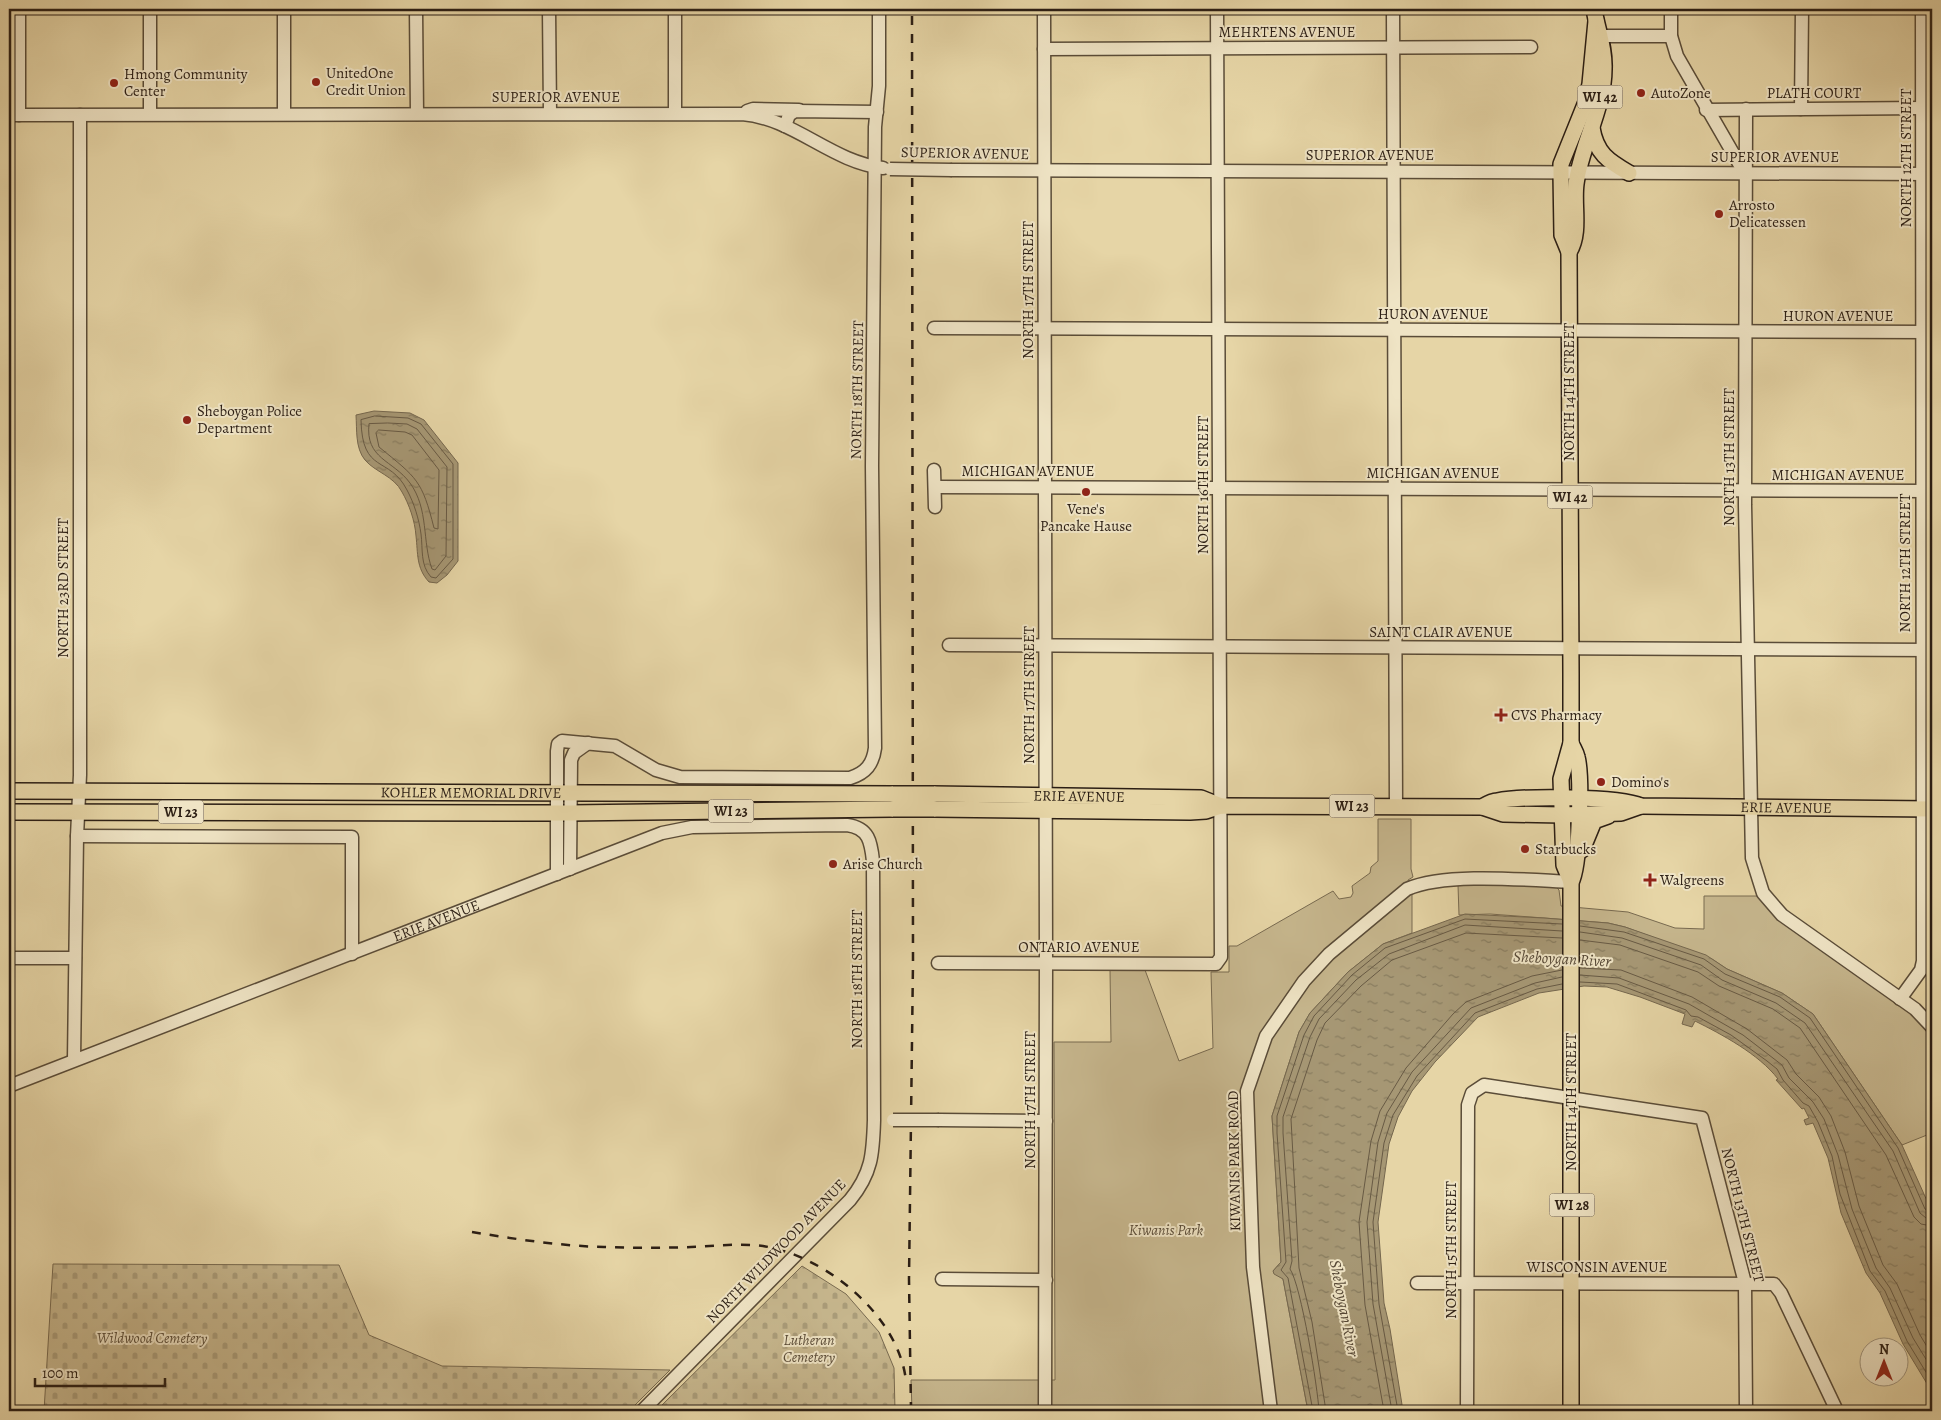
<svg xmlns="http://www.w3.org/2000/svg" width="1941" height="1420" viewBox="0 0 1941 1420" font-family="Alegreya,serif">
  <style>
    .green { fill: #c6b68d; stroke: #786a50 }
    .cemetery { fill: url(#cemetery-stones); stroke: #786a50 }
    .water { fill: url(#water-ripples); stroke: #75674e }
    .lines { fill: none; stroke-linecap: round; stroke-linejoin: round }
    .shore { stroke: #685a44; stroke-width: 1 }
    .minor-casing { stroke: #5a4c38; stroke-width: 15 }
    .major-casing { stroke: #2b1e14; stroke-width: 18 }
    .minor { stroke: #efe4c5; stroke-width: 12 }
    .major { stroke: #e6d5a6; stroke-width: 15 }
    .rail { stroke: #2b1e14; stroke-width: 2.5; stroke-dasharray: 9 9; stroke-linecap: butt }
    .minor-bridge-casing { stroke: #5a4c38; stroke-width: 15; stroke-linecap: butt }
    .major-bridge-casing { stroke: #2b1e14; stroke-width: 18; stroke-linecap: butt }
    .minor-bridge { stroke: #efe4c5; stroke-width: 12 }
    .major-bridge { stroke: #e6d5a6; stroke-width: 15 }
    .poi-dot { fill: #8f2418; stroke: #efe4c5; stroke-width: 2 }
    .labels { text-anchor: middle; stroke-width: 4; stroke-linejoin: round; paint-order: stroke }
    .shield { fill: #efe4c5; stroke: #665949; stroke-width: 1 }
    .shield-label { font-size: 14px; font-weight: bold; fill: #2b1e14 }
    .street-label { font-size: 15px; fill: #2b1e14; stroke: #efe4c5 }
    .poi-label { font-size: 15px; fill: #2b1e14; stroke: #efe4c5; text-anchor: start }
    .park-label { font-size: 15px; font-style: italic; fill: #5a4c38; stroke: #efe4c5 }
    .water-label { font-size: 16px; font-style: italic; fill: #564836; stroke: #efe4c5 }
  </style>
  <defs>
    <pattern id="cemetery-stones" width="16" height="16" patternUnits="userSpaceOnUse" patternTransform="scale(1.25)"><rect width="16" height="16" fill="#c6b68d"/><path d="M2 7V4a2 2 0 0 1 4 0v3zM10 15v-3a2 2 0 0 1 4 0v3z" fill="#aa9c79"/></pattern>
    <pattern id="water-ripples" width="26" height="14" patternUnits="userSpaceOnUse" patternTransform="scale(1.25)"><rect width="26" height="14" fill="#a69774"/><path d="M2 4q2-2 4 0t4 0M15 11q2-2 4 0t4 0" fill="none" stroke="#877b5e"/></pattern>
  </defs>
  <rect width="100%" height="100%" fill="#e6d5a6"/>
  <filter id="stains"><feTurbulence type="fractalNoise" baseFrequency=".004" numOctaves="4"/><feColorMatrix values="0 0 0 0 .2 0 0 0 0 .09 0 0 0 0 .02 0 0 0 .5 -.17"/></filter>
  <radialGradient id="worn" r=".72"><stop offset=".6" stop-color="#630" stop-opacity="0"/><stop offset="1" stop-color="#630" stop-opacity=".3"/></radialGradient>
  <path class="green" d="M 1378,819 L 1411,819 L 1411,869 L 1413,877 L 1408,880 L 1412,892 L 1412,933 L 1383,944 L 1348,972 L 1310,1013 L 1299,1032 L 1272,1116 L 1281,1262 L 1273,1271 L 1283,1279 L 1308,1411 L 912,1411 L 911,1380 L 1055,1380 L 1054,1042 L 1111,1042 L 1110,969 L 1145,970 L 1179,1061 L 1213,1048 L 1211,972 L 1229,972 L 1229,946 L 1237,946 L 1333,891 L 1339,899 L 1351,897 L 1353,893 L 1352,886 L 1370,873 L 1371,867 L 1378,861 Z
    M 1458,885 L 1555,886 L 1559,890 L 1561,906 L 1628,912 L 1675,928 L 1704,929 L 1704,896 L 1757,896 L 1932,1028 L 1932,1133 L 1902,1145 L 1813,1014 L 1782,993 L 1727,969 L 1712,959 L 1625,927 L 1608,923 L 1544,918 L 1490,914 L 1459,915 Z"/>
  <path class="cemetery" d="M 53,1264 L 339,1265 L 369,1335 L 442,1366 L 670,1370 L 629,1411 L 44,1411 Z
    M 802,1266 L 846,1294 L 879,1332 L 894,1368 L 895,1411 L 656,1411 Z"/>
  <path class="water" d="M 374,411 L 410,413 L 424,420 L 458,463 L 458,561 L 447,575 L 437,583 L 429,582 C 416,568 418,553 416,536 C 415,521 409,504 402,492 C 394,476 375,472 365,460 C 355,448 357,429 356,415 Z
    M 1465,914 L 1544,918 L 1608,923 L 1625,927 L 1706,955 L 1727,969 L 1782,993 L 1813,1014 L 1902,1145 L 1932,1212 L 1932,1392 L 1903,1344 L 1880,1293 L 1866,1273 L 1841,1213 L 1828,1158 L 1813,1123 L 1806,1125 L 1804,1120 L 1809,1118 L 1804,1108 L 1802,1109 L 1776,1080 L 1778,1079 C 1759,1054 1721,1034 1695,1021 L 1692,1027 L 1682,1024 L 1685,1014 L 1640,997 L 1607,987 L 1584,986 L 1539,993 L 1478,1017 L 1435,1062 L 1412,1091 L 1398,1117 L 1389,1144 L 1378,1222 L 1384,1303 L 1390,1329 L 1403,1411 L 1308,1411 L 1283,1279 L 1274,1274 L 1273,1271 L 1281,1262 L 1272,1116 L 1299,1032 L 1310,1013 L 1348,972 L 1383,944 Z"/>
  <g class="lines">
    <path class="shore" d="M 375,416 L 408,418 L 421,424 L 453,464 L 453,559 L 436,578 L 431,577 C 420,565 423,549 421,534 C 419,519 414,503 407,490 C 389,455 362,475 361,420 Z
      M 388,423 L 407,424 L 417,429 L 447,467 L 446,556 L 435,570 L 432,569 C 422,542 429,509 410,483 C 393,460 365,459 369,424 Z
      M 379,430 L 405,432 L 412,435 L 439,470 L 438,529 L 434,528 C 422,480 417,478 379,447 L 376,433 Z
      M 1580,926 L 1624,932 L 1704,959 L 1725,974 L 1780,997 L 1810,1018 L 1898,1148 L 1925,1209 L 1932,1212
      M 1580,932 L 1622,938 L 1701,965 L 1722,980 L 1776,1003 L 1805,1023 L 1893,1151 L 1920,1213 L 1926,1218 L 1932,1219
      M 1580,940 L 1620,945 L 1698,972 L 1719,986 L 1773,1009 L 1800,1028 L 1886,1155 L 1914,1217 L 1921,1224 L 1932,1226
      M 1580,968 L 1621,970 L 1692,997 L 1747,1029 L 1787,1060 L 1796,1074 L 1819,1097 L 1831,1116 L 1845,1152 L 1859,1206 L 1883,1265 L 1897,1284 L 1920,1335 L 1932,1355
      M 1580,975 L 1619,978 L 1689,1004 L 1743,1035 L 1782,1065 L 1789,1078 L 1813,1102 L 1824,1119 L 1838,1155 L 1852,1209 L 1876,1268 L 1890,1288 L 1913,1338 L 1932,1369
      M 1580,982 L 1617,984 L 1686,1010 L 1691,1016 L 1698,1017 L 1731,1035 L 1767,1061 L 1777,1069 L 1783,1080 L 1803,1103 L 1809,1106 L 1818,1122 L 1832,1156 L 1840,1194 L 1870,1271 L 1885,1291 L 1907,1341 L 1932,1382
      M 1313,1411 L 1288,1278 L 1281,1270 L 1286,1262 L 1277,1133 L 1277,1116 L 1304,1035 L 1314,1016 L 1352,975 L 1385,948 L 1465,919 L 1562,924
      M 1319,1411 C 1318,1389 1301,1285 1290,1269 L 1292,1261 L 1283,1133 L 1283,1117 L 1310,1037 L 1319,1019 L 1356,980 L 1389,954 L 1465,925 L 1562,931
      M 1326,1411 L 1312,1322 L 1299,1268 L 1291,1119 L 1317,1040 L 1325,1023 L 1361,986 L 1392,960 L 1466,933 L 1562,938
      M 1384,1411 L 1365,1305 L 1359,1222 L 1371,1141 L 1380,1111 L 1406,1068 L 1453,1014 L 1466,1002 L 1532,976 L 1562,970
      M 1392,1411 L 1373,1304 L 1367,1222 L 1378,1142 L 1387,1113 L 1412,1072 L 1471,1008 L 1535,983 L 1562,977
      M 1398,1411 L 1379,1304 L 1373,1222 L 1384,1143 L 1393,1115 L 1417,1076 L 1475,1013 L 1537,989 L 1562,984"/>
    <defs>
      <g id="minor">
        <path d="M 19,9 L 19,115"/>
        <path d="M 150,9 L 150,114"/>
        <path d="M 284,9 L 284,114"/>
        <path d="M 416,9 L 417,114"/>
        <path d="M 549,9 L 550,113"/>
        <path d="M 675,9 L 675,113"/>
        <path d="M 1044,9 L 1046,963 L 1045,1411"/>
        <path d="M 1393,9 L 1396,806"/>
        <path d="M 1671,9 L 1671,36 L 1677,56 L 1745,174"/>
        <path d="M 1601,36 L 1671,36"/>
        <path d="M 1044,49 L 1531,47"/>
        <path d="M 1746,109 L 1745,505 L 1752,858 L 1763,893 L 1782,915 L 1915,1009 L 1932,1027"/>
        <path d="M 1801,109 L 1802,9"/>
        <path d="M 1706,110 L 1922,108"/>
        <path d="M 747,111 L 753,109 L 799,110"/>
        <path d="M 9,115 L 742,114 C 794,118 831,162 883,168"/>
        <path d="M 785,126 L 789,115 L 795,111 L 877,112"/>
        <path d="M 952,170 L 1932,174"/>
        <path d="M 934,328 L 1932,332"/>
        <path d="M 934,470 L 935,507"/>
        <path d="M 935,487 L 1932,491"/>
        <path d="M 949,645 L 1932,650"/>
        <path d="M 77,836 L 352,837 L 352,954"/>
        <path d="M 570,869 L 571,760 L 574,753 L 588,743"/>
        <path d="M 557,874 L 557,751 L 558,744 L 562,741 L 615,746 L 656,770 L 680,777 L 850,778 C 866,773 873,764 875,748 L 872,466 L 875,127 L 879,86 L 879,9"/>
        <path d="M 9,958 L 75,958"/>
        <path d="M 938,963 L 1216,964 L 1221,957 L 1217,9"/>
        <path d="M 1900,999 L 1921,970 L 1923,961 L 1922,9"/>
        <path d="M 74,1060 L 77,836 L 80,775 L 80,115"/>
        <path id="s1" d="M 9,1086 L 662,833 L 692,827 L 847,825 C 869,828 871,842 873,861 L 874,1120 C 873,1154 872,1173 850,1200 L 642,1411"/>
        <path d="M 939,1120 L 1046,1121"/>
        <path d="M 942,1279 L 1046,1280"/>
        <path d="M 1417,1283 L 1774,1284 L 1781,1293 L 1837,1411"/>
        <path d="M 1271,1411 L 1253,1267 L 1247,1091 L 1266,1036 L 1304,981 L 1329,954 L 1407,889 C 1446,872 1527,880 1571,882"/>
        <path d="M 1467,1411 L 1468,1105 L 1472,1093 L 1484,1085 L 1702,1118 L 1745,1283 L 1746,1411"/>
      </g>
      <g id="major">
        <path d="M 1592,128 C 1596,153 1608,161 1629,173"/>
        <path d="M 1569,252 C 1581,233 1573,205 1576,184 C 1581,145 1604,109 1604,69 C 1605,47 1597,29 1594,9"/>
        <path d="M 1571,743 C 1573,748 1576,752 1577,757 C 1582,776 1580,867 1571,882 L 1571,1411"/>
        <path id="s2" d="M 9,791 L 893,794"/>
        <path id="s3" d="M 934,794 L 1201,798 L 1221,806"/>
        <path d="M 1482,807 L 1503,814 L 1562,815 L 1621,813 L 1641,806"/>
        <path id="s4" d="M 934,809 L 1190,812 L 1206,811 L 1221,806 L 1482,807 C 1487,804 1492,801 1497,801 C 1522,796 1619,796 1641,806 L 1932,809"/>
        <path d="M 9,812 L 570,813 L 893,809"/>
        <path d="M 1582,850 L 1594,821 L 1608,816"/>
        <path d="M 1571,882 L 1564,865 L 1561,779 L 1571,743 L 1571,673 L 1569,252 L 1562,235 L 1561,173 L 1561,164 L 1586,102 L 1590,84 L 1596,21"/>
      </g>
    </defs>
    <use href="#minor" class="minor-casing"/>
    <use href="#major" class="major-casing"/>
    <use href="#minor" class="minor"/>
    <use href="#major" class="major"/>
    <path class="rail" d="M 472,1232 C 515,1239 560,1246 604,1247 C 633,1248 662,1248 691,1247 C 715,1246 740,1243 763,1246 C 826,1256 899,1316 906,1381
      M 911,1411 L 909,1279 L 913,962 L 912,9"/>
    <defs>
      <path id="minor-bridge" d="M 890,169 L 952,170
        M 893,1120 L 939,1120"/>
      <path id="major-bridge" d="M 893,794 L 934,794
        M 893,809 L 934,809"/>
    </defs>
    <use href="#minor-bridge" class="minor-bridge-casing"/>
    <use href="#major-bridge" class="major-bridge-casing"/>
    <use href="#minor-bridge" class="minor-bridge"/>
    <use href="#major-bridge" class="major-bridge"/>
  </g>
  <g class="poi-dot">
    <circle cx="316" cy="82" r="5"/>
    <circle cx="114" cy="83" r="5"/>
    <circle cx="1641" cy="93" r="5"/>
    <circle cx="1719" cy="214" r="5"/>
    <circle cx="187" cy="420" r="5"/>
    <circle cx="1086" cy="492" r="5"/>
    <path d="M1498.5 707.5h5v5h5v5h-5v5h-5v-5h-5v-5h5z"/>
    <circle cx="1601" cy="782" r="5"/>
    <circle cx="1525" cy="849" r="5"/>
    <circle cx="833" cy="864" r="5"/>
    <path d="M1647.5 872.5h5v5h5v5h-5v5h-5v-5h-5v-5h5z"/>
  </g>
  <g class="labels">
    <g class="shield">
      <rect x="1577.5" y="85.5" width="45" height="23" rx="4"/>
      <rect x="1547.5" y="485.5" width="45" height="23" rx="4"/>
      <rect x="1329.5" y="794.5" width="45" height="23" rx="4"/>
      <rect x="708.5" y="799.5" width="45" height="23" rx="4"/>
      <rect x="158.5" y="800.5" width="45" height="23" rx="4"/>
      <rect x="1549.5" y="1193.5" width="45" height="23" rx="4"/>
    </g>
    <g class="shield-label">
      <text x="1600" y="102">WI 42</text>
      <text x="1570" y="502">WI 42</text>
      <text x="1352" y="811">WI 23</text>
      <text x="731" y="816">WI 23</text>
      <text x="181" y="817">WI 23</text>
      <text x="1572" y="1210">WI 28</text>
    </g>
    <g class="street-label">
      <text x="1287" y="37">MEHRTENS AVENUE</text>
      <text x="1814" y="98">PLATH COURT</text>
      <text x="556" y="102">SUPERIOR AVENUE</text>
      <text transform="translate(965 153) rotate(1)" y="5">SUPERIOR AVENUE</text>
      <text x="1370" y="160">SUPERIOR AVENUE</text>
      <text x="1775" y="162">SUPERIOR AVENUE</text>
      <text transform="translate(1906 158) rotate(-90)" y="5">NORTH 12TH STREET</text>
      <text transform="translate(1028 290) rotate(-90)" y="5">NORTH 17TH STREET</text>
      <text x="1433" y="319">HURON AVENUE</text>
      <text x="1838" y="321">HURON AVENUE</text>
      <text transform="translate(857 390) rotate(-89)" y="5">NORTH 18TH STREET</text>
      <text transform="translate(1569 392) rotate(-90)" y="5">NORTH 14TH STREET</text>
      <text transform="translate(1729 457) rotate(-90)" y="5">NORTH 13TH STREET</text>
      <text x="1028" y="476">MICHIGAN AVENUE</text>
      <text x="1433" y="478">MICHIGAN AVENUE</text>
      <text x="1838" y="480">MICHIGAN AVENUE</text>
      <text transform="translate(1203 485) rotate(-90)" y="5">NORTH 16TH STREET</text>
      <text transform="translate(1905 563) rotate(-90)" y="5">NORTH 12TH STREET</text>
      <text transform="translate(63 588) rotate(-90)" y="5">NORTH 23RD STREET</text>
      <text x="1441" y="637">SAINT CLAIR AVENUE</text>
      <text transform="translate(1029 695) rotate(-90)" y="5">NORTH 17TH STREET</text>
      <text dy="5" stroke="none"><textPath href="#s2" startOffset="462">KOHLER MEMORIAL DRIVE</textPath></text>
      <text dy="5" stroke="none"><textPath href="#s3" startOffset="145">ERIE AVENUE</textPath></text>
      <text dy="5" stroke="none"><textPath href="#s4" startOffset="855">ERIE AVENUE</textPath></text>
      <text dy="5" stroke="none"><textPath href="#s1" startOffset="458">ERIE AVENUE</textPath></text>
      <text x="1079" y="952">ONTARIO AVENUE</text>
      <text transform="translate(857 979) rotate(-90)" y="5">NORTH 18TH STREET</text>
      <text transform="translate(1030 1100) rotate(-90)" y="5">NORTH 17TH STREET</text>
      <text transform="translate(1571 1102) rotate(-90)" y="5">NORTH 14TH STREET</text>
      <text transform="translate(1234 1161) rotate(-91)" y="5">KIWANIS PARK ROAD</text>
      <text transform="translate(1743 1215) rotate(76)" y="5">NORTH 13TH STREET</text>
      <text transform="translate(1451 1250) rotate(-90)" y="5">NORTH 15TH STREET</text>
      <text transform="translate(776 1251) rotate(-46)" y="5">NORTH WILDWOOD AVENUE</text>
      <text x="1597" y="1272">WISCONSIN AVENUE</text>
    </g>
    <g class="poi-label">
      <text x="326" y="78">UnitedOne<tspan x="326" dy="17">Credit Union</tspan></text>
      <text x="124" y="79">Hmong Community<tspan x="124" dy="17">Center</tspan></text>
      <text x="1651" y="98">AutoZone</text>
      <text x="1729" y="210">Arrosto<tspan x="1729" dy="17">Delicatessen</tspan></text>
      <text x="197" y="416">Sheboygan Police<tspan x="197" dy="17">Department</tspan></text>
      <text x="1086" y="514" text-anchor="middle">Vene's<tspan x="1086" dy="17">Pancake Hause</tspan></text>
      <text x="1511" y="720">CVS Pharmacy</text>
      <text x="1611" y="787">Domino's</text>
      <text x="1535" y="854">Starbucks</text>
      <text x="843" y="869">Arise Church</text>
      <text x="1660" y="885">Walgreens</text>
    </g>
    <g class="park-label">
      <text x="1166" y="1235">Kiwanis Park</text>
      <text x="152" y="1343">Wildwood Cemetery</text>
      <text x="809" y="1345">Lutheran<tspan x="809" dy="17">Cemetery</tspan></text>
    </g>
    <g class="water-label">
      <text transform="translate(1562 958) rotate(3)" y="6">Sheboygan River</text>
      <text transform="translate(1345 1308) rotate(79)" y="6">Sheboygan River</text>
    </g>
  </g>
  <rect width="1941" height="1420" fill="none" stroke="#e6d5a6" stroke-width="30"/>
  <rect x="10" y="10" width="1921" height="1400" fill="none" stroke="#2b1e14" stroke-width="2.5"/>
  <rect x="15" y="15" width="1911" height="1390" fill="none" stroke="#2b1e14"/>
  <g transform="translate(1884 1362)"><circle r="24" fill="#efe4c5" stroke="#a1957e"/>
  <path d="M0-4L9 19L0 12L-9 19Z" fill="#8f2418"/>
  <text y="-8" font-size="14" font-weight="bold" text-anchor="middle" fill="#2b1e14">N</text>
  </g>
  <path d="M35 1378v8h130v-8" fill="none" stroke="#2b1e14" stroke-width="2.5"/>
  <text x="42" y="1378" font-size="15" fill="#2b1e14" stroke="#efe4c5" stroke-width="4" paint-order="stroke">100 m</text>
  <rect width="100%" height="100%" filter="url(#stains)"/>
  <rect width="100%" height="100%" fill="url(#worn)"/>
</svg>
